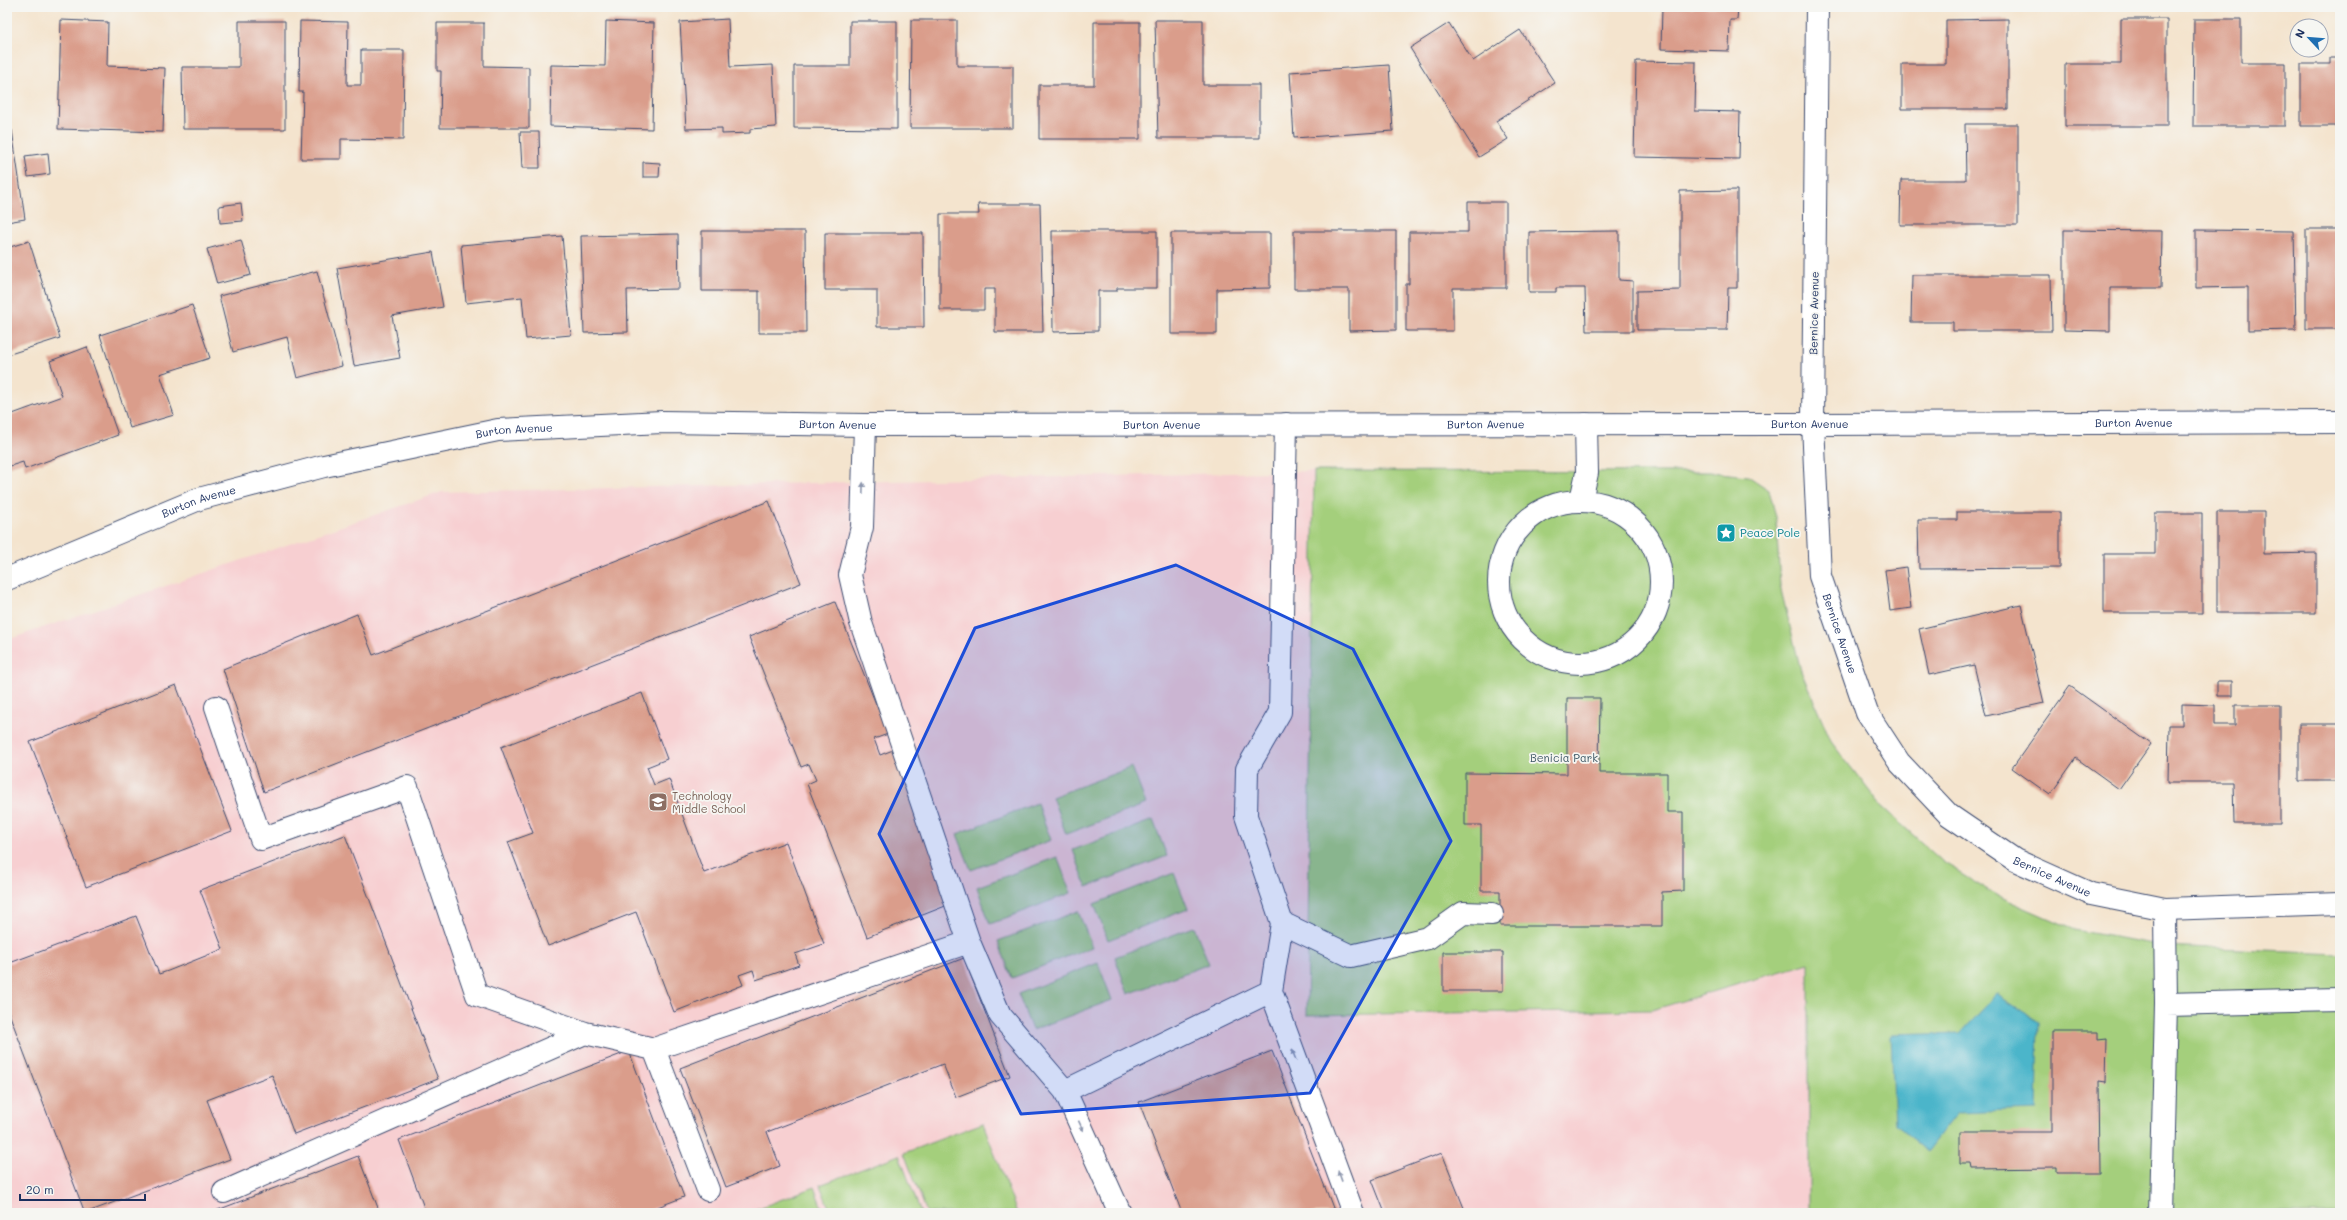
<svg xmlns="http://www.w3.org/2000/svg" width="2347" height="1220" viewBox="0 0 2347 1220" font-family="Mali,sans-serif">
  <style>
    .built { fill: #f7cfd1 }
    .green { fill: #a4cf7b; stroke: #607f6c }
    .water { fill: #4cb5ca; stroke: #347294 }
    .building { fill: #da9d8b }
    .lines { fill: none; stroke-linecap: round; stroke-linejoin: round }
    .lane-casing { stroke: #3c4a6f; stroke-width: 24 }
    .street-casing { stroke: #3c4a6f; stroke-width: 24 }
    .lane { stroke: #fff; stroke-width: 22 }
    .street { stroke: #fff; stroke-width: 22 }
    .oneway { fill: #8d97ae }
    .marked { fill: #1d4ed8; fill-opacity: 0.2; stroke: #1d4ed8; stroke-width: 3; stroke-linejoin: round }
    .labels { text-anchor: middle; stroke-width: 3.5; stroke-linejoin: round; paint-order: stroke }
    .street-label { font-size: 11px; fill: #1b2f5e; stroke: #f6f6f2 }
    .culture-label { font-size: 11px; fill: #0d838f; stroke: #f6f6f2; text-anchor: start }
    .park-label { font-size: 11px; fill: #3d5765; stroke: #f6f6f2 }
    .education-label { font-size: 11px; fill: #785e54; stroke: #f6f6f2; text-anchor: start }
  </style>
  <rect width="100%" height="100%" fill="#f6f6f2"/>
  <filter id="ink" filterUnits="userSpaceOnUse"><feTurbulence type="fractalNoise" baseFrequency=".025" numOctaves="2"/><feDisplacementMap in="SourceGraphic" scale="8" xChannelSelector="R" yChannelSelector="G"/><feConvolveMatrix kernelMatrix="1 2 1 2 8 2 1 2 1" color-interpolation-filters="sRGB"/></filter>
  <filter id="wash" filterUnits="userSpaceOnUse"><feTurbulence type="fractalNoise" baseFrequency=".012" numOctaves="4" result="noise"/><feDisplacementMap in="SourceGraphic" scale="16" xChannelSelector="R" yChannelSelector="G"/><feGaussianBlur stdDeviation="0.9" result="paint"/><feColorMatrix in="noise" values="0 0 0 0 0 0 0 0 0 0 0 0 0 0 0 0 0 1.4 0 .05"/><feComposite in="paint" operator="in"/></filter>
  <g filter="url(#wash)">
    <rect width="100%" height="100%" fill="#f4e4ce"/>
    <path class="built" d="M 1314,471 L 1307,1015 L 1652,1010 L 1809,963 L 1809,1213 L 7,1213 L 7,640 L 442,492 Z"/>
    <path class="green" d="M 1314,471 L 1710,472 L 1748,476 L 1769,490 L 1776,517 L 1780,586 L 1801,671 L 1832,743 L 1881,806 L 1943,862 L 2002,898 L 2075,930 L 2164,946 L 2340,953 L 2340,1213 L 1809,1213 L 1809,963 L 1652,1010 L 1307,1015 Z
      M 1132,767 L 1146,804 L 1066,834 L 1052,797 Z
      M 1037,803 L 1051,840 L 971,870 L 957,834 Z
      M 1153,820 L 1167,856 L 1087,887 L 1073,850 Z
      M 1057,857 L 1071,893 L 990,924 L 977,887 Z
      M 1174,873 L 1188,909 L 1108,940 L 1094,904 Z
      M 1078,911 L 1092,947 L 1012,978 L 998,941 Z
      M 1194,927 L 1209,964 L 1128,994 L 1115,957 Z
      M 1098,963 L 1112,1000 L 1032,1030 L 1018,994 Z
      M 983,1123 L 1017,1213 L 927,1213 L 904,1153 Z
      M 899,1155 L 921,1213 L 831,1213 L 820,1185 Z
      M 814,1187 L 824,1213 L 746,1213 Z"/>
    <path class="water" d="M 1996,994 L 2039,1022 L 2037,1109 L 1958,1112 L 1928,1151 L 1895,1125 L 1891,1035 L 1960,1033 Z"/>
    <g id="blocks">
      <path class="building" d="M 1662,7 L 1738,7 L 1737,20 L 1730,20 L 1729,51 L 1661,49 Z
        M 728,19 L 730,67 L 773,65 L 776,127 L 750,129 L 750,133 L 722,134 L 722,128 L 686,129 L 680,22 Z
        M 2008,19 L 2008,109 L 1902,109 L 1902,64 L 1946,64 L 1946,20 Z
        M 2121,19 L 2167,19 L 2167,126 L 2065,126 L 2065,64 L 2121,64 Z
        M 2194,19 L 2241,19 L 2241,63 L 2285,63 L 2285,126 L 2193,126 Z
        M 61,20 L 108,22 L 107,66 L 165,68 L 163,132 L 58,129 Z
        M 911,20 L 957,20 L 957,66 L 1013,66 L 1013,128 L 910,128 Z
        M 1155,20 L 1203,20 L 1203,85 L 1259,85 L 1259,138 L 1158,138 Z
        M 239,21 L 285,21 L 285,129 L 183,129 L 182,67 L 239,67 Z
        M 300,21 L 348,22 L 347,85 L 361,85 L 361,50 L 404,50 L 403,140 L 341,139 L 341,159 L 301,159 L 303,92 L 299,92 Z
        M 606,21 L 654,23 L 652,129 L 550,126 L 551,65 L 605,66 Z
        M 850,21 L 897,21 L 897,129 L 794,128 L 794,66 L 850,66 Z
        M 1094,22 L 1140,22 L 1140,139 L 1039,139 L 1039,85 L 1094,85 Z
        M 437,23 L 484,23 L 484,66 L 529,67 L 529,128 L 440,128 L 441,71 L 437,71 Z
        M 1449,23 L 1473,61 L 1520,30 L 1555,83 L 1496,121 L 1508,139 L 1479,157 L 1410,48 Z
        M 2330,58 L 2340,58 L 2340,126 L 2301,126 L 2301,64 L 2330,64 Z
        M 1636,61 L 1696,62 L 1695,111 L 1740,112 L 1739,159 L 1634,157 Z
        M 1389,65 L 1393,131 L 1294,138 L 1290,72 Z
        M 1965,124 L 2018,124 L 2018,225 L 1900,225 L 1901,180 L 1966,180 Z
        M 12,130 L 25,219 L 7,222 L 7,131 Z
        M 520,132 L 539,132 L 540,168 L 522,168 Z
        M 48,153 L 50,174 L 28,177 L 25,156 Z
        M 643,162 L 660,163 L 659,177 L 643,177 Z
        M 1737,190 L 1737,288 L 1728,288 L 1727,330 L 1637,330 L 1637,291 L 1680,290 L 1680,191 Z
        M 1468,202 L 1506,202 L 1506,288 L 1453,288 L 1453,331 L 1406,331 L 1406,284 L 1409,284 L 1409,232 L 1468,232 Z
        M 241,203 L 243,221 L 220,223 L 219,206 Z
        M 978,204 L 1040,204 L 1043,332 L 995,332 L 995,289 L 984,289 L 984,310 L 940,310 L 940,214 L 979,214 Z
        M 2306,229 L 2340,229 L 2340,329 L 2306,329 Z
        M 2064,230 L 2162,231 L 2161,288 L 2110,288 L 2110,331 L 2064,330 Z
        M 2196,230 L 2294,231 L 2296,330 L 2248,331 L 2248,287 L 2196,288 Z
        M 702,231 L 805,231 L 806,333 L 759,333 L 759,291 L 702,291 Z
        M 1052,231 L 1157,231 L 1157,288 L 1117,288 L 1117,291 L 1098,291 L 1098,331 L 1053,332 Z
        M 1294,231 L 1396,231 L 1396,330 L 1349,331 L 1349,289 L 1294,289 Z
        M 1619,231 L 1619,280 L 1633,281 L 1633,331 L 1586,331 L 1585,288 L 1556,288 L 1556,292 L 1529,292 L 1529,232 Z
        M 825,233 L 923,233 L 924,327 L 877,327 L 877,290 L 825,290 Z
        M 1171,233 L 1270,233 L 1270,288 L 1217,289 L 1217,334 L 1171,334 Z
        M 678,234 L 679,289 L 627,290 L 628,332 L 584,333 L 581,236 Z
        M 562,236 L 571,335 L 526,339 L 522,297 L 466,303 L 461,245 Z
        M 241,240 L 251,275 L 217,284 L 207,249 Z
        M 29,241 L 60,338 L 7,355 L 7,248 Z
        M 433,252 L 443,307 L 392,316 L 400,358 L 354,366 L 337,268 Z
        M 317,271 L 342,366 L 297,378 L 287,337 L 233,352 L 219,296 Z
        M 1912,275 L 2051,275 L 2052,331 L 1953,331 L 1953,322 L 1911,322 Z
        M 192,305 L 210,358 L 160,374 L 174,415 L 130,428 L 100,335 Z
        M 87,347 L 118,435 L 25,469 L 23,462 L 7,467 L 7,416 L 62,396 L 50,361 Z
        M 769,501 L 801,583 L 264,792 L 223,669 L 357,614 L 373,655 Z
        M 1957,512 L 2060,512 L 2060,568 L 1919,569 L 1918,520 L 1957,520 Z
        M 2217,512 L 2264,512 L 2264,554 L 2316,553 L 2316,613 L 2217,613 Z
        M 2155,513 L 2202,513 L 2202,613 L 2104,613 L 2104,554 L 2155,554 Z
        M 1906,567 L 1911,608 L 1890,611 L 1885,570 Z
        M 835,602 L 888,734 L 874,739 L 880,755 L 893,750 L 953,903 L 867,937 L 807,784 L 816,780 L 809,764 L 801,767 L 749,637 Z
        M 2021,605 L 2044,703 L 1986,716 L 1974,665 L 1929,675 L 1919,629 Z
        M 2217,681 L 2232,681 L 2232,696 L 2217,696 Z
        M 176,685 L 232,831 L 86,887 L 30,742 Z
        M 2070,686 L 2151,744 L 2119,789 L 2076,758 L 2050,795 L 2012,768 Z
        M 642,693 L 667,759 L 647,767 L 654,785 L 669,779 L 704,873 L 786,842 L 824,944 L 795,954 L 799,965 L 756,980 L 753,970 L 739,975 L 743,985 L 674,1012 L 636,912 L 548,946 L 508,842 L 533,833 L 501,747 Z
        M 1567,698 L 1600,698 L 1599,773 L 1667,773 L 1667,812 L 1683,812 L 1683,891 L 1662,892 L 1662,926 L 1500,926 L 1500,891 L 1481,891 L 1481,825 L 1465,825 L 1465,773 L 1567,774 Z
        M 2182,704 L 2215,705 L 2215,725 L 2235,725 L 2235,705 L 2280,705 L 2280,824 L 2234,824 L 2233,782 L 2168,782 L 2169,725 L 2182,725 Z
        M 2299,724 L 2340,724 L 2340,781 L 2299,781 Z
        M 345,835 L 438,1079 L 294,1134 L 272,1075 L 207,1100 L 230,1159 L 85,1213 L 7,1008 L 7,964 L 136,916 L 159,974 L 168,971 L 223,949 L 200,890 Z
        M 1443,952 L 1503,952 L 1503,991 L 1443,991 Z
        M 964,958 L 1010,1076 L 956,1097 L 943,1064 L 767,1132 L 780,1166 L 726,1187 L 680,1068 Z
        M 2052,1032 L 2098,1032 L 2098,1039 L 2107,1038 L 2106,1081 L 2099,1080 L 2100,1173 L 2056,1173 L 2056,1168 L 1972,1169 L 1971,1164 L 1960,1164 L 1960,1132 L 2052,1132 Z
        M 629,1051 L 684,1197 L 642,1213 L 426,1213 L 399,1140 Z
        M 1272,1051 L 1335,1213 L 1182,1213 L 1139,1102 Z
        M 1442,1153 L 1466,1213 L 1385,1213 L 1372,1180 Z
        M 358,1156 L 380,1213 L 210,1213 Z"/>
    </g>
  </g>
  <g filter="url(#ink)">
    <use href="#blocks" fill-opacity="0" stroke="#3c4a6f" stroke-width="1"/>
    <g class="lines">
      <defs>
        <path id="lane" d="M 865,425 L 862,527 L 850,575 L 861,623 L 969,942
          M 1581,500 L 1587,473 L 1586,424
          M1499 582a81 81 0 1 1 162 0a81 81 0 1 1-162 0Z
          M 216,707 L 261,839 L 407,787 L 477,995 L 585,1033 L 654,1049 L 708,1190
          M 1282,923 L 1351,956 L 1428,938 L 1463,913 L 1492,914
          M 1271,991 L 1353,1213
          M 2166,1004 L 2340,1000
          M 654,1049 L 969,942 L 1000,1015 L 1065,1091 L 1120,1213
          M 1065,1091 L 1271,991 L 1282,923 L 1246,816 L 1247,769 L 1280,712 L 1286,424
          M 224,1192 L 585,1033
          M 2161,1213 L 2166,1004 L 2165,909"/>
        <g id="street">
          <path id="s1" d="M 1817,7 L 1813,424 L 1820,576 L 1867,713 L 1899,762 L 1949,815 L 2015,860 L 2091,894 L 2165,909 L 2340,903"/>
          <path id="s2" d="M 7,579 L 199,499 L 324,466 L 498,430 L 662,422 L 865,425 L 1813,424 L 2340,422"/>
        </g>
      </defs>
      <use href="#lane" class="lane-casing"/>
      <use href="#street" class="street-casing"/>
      <use href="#lane" class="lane"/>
      <use href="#street" class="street"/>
    </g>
    <defs><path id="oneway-solid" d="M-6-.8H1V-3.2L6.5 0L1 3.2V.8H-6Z"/></defs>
    <g class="oneway">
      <use href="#oneway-solid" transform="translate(863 488) rotate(-88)"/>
      <use href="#oneway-solid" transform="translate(1294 1055) rotate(-110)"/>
      <use href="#oneway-solid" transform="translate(1081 1126) rotate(65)"/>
      <use href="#oneway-solid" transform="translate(1340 1176) rotate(-110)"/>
    </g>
  </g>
  <path class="marked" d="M 1176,565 L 1353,649 L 1451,841 L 1310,1093 L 1021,1114 L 879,834 L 975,628 Z"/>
  <defs>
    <symbol id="sight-square" viewBox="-11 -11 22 22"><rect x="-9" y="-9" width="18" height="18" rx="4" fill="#0f9aa8" stroke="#f6f6f2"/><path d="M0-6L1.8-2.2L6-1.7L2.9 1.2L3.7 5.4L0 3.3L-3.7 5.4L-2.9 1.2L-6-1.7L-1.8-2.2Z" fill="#fff"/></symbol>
    <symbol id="school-square" viewBox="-11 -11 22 22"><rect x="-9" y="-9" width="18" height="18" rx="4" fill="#8d6e63" stroke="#f6f6f2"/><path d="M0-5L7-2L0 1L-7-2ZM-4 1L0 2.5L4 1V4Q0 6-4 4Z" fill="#fff"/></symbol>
  </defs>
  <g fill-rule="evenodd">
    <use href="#sight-square" x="1715" y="522" width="22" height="22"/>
    <use href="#school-square" x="647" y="791" width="22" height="22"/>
  </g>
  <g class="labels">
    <g class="street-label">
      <text transform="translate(1814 313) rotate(-89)" y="4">Bernice Avenue</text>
      <text dy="4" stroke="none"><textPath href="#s2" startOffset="2151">Burton Avenue</textPath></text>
      <text dy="4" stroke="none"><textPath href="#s2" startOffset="855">Burton Avenue</textPath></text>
      <text dy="4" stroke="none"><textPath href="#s2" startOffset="1179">Burton Avenue</textPath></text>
      <text dy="4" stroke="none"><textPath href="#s2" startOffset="1503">Burton Avenue</textPath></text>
      <text dy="4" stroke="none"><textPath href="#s2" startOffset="1827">Burton Avenue</textPath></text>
      <text dy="4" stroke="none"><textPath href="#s2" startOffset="531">Burton Avenue</textPath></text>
      <text dy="4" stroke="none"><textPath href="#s2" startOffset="207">Burton Avenue</textPath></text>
      <text dy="4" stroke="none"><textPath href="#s1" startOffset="630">Bernice Avenue</textPath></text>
      <text dy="4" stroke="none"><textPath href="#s1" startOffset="966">Bernice Avenue</textPath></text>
    </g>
    <g class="culture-label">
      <text x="1740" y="537">Peace Pole</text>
    </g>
    <g class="park-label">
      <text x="1564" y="762">Benicia Park</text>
    </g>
    <g class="education-label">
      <text x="672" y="800">Technology<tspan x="672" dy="13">Middle School</tspan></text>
    </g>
  </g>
  <rect width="2347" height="1220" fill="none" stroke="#f6f6f2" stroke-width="24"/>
  <g transform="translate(2309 38) rotate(296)"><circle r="19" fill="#f6f6f2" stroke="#9ea6b7"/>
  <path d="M0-3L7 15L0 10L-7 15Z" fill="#1f6fb2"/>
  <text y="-6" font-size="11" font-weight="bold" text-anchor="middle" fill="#1b2f5e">N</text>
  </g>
  <path d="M20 1194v6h125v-6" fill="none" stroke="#1b2f5e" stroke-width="2"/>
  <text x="26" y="1194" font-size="12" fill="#1b2f5e" stroke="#f6f6f2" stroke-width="3" paint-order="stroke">20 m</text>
</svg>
